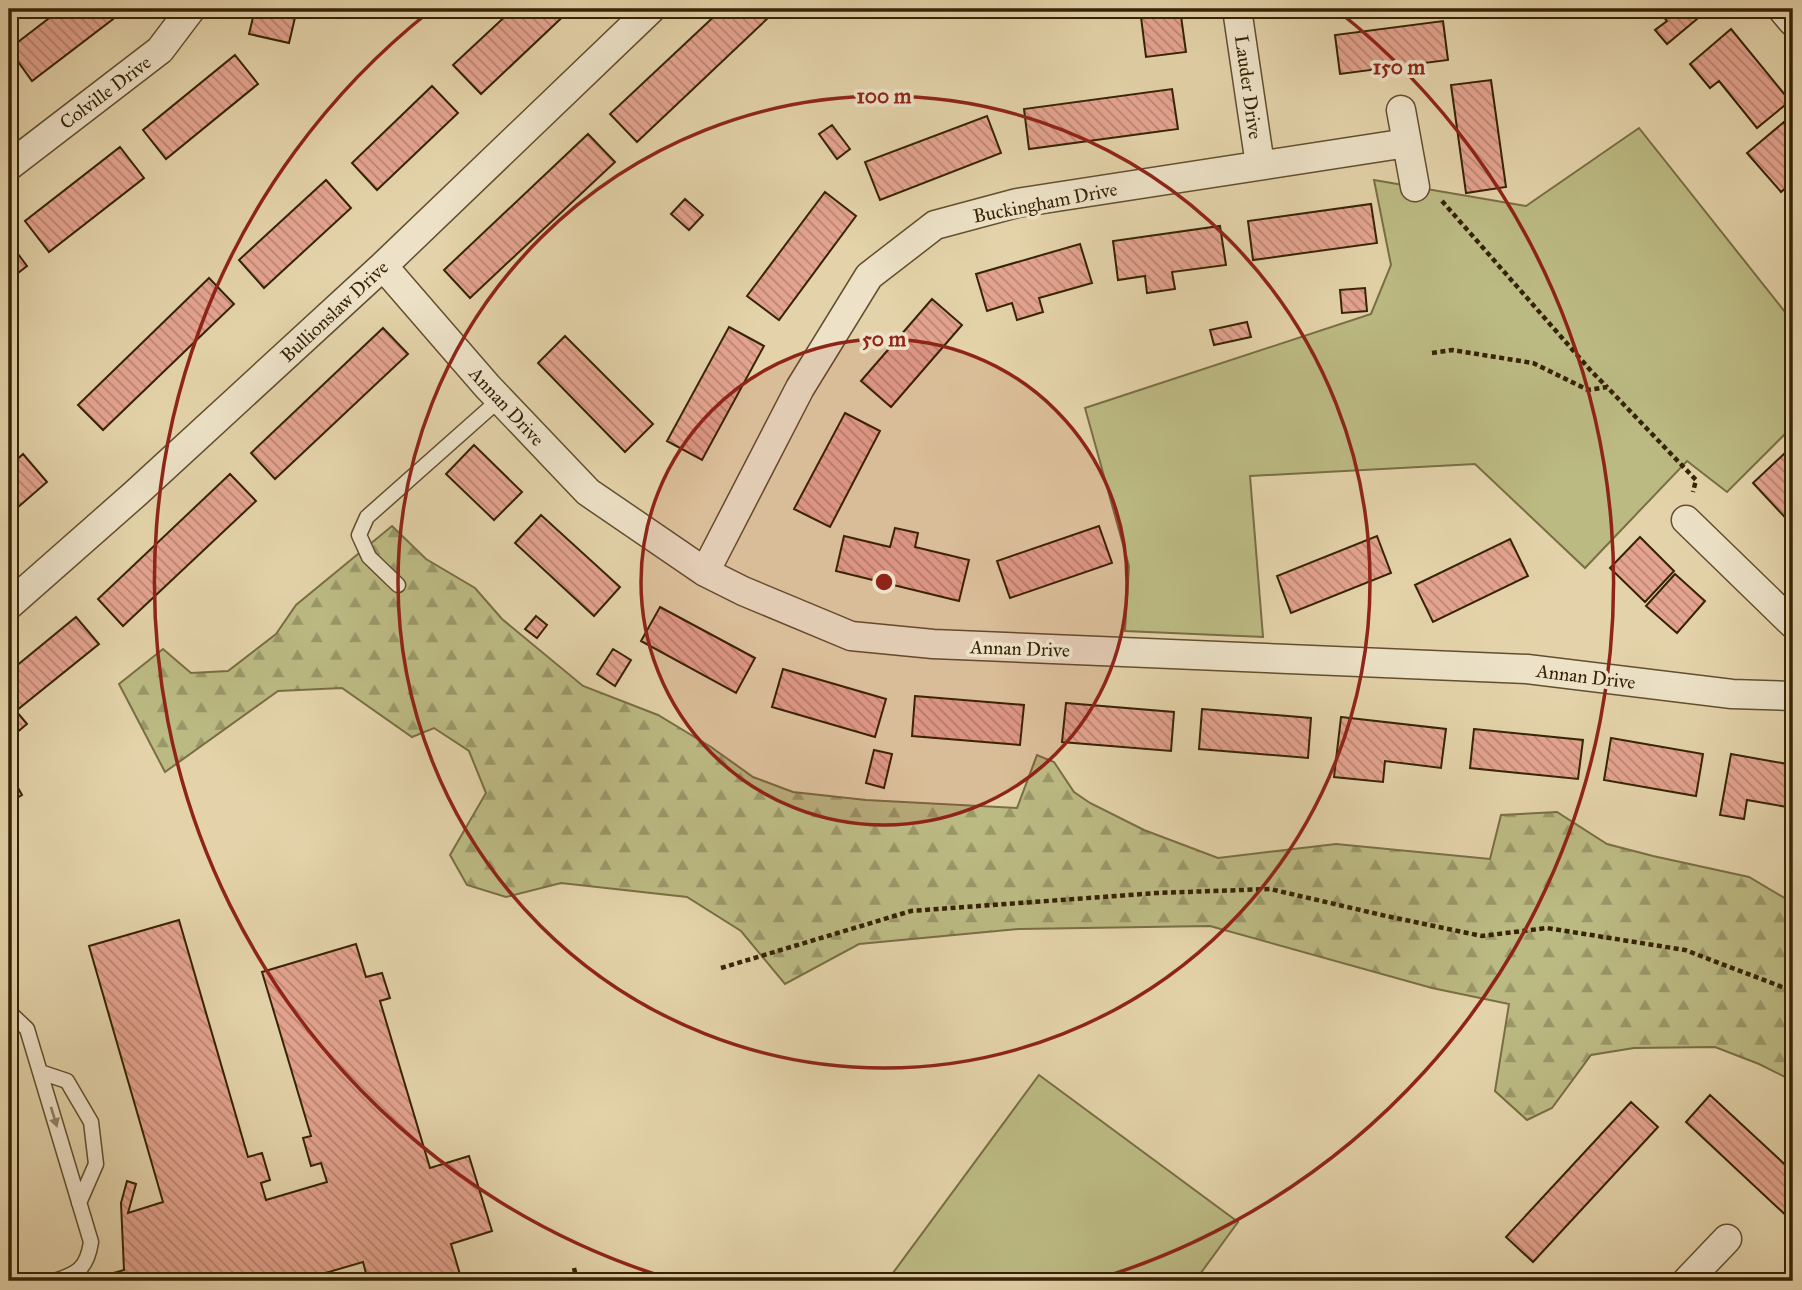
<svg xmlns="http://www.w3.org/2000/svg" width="1802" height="1290" viewBox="0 0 1802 1290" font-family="'IM FELL Great Primer',serif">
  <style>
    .forest { fill: url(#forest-firs); stroke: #796e44; stroke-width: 2 }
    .green { fill: #bcba83; stroke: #796e44; stroke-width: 2 }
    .building { fill: url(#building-back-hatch); stroke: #362305; stroke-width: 2 }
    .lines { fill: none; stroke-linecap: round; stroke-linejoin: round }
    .service-casing { stroke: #624f2e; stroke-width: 17 }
    .minor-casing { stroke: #624f2e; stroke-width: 31 }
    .path { stroke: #362305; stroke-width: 4.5; stroke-dasharray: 5 3.5; stroke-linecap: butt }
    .service { stroke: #ede2c8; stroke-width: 14 }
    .minor { stroke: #ede2c8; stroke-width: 28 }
    .oneway { fill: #928266 }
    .ring { fill: none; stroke: #8f2418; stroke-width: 3.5 }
    .labels { text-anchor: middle; stroke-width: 7; stroke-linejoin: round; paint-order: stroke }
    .street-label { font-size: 19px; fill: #362305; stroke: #ede2c8 }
    .centre { fill: #8f2418; stroke: #ede2c8; stroke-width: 3.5 }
    .ring-label { font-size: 21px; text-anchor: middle; font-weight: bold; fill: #8f2418; stroke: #ede2c8; stroke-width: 7; stroke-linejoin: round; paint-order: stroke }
  </style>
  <defs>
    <pattern id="forest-firs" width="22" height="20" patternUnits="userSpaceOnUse" patternTransform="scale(1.75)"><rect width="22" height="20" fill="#bcba83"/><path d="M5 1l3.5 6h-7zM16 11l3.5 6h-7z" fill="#9a9769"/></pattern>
    <pattern id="building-back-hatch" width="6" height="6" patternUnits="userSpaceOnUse" patternTransform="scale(1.75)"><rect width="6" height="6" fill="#e5a490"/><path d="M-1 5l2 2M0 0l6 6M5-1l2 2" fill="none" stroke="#ba8574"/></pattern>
  </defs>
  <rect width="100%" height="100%" fill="#e4d3aa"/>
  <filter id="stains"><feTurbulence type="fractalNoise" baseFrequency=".00286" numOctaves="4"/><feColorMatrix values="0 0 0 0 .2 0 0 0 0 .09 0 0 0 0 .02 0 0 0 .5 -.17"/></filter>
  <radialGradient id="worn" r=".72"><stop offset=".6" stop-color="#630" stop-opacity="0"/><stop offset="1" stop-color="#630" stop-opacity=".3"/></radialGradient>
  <path class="forest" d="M 392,526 L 426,559 L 475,588 L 502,619 L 583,686 L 658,715 L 711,747 L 753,777 L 793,792 L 866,800 L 1017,808 L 1037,755 L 1054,762 L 1074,792 L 1090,803 L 1144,830 L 1218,858 L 1336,844 L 1490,859 L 1501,815 L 1557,812 L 1607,844 L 1653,856 L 1749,877 L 1793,903 L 1793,1081 L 1759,1064 L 1715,1047 L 1634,1048 L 1591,1055 L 1552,1108 L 1527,1120 L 1495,1091 L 1509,1004 L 1432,988 L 1210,926 L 1019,929 L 859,944 L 785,984 L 741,931 L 687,897 L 561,883 L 506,897 L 467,885 L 450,855 L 486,793 L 469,751 L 434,728 L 412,737 L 342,688 L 278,691 L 165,772 L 119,684 L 163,649 L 191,673 L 228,671 L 276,634 L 296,605 Z"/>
  <path class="green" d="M 1639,128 L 1793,322 L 1793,426 L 1727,492 L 1687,461 L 1585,568 L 1475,464 L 1250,476 L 1263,637 L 1125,631 L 1129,566 L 1085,408 L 1371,314 L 1391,265 L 1374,180 L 1526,206 Z
    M 1039,1075 L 1238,1222 L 1195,1281 L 887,1281 Z"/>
  <path class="building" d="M 61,9 L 118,9 L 121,13 L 32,81 L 9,49 Z
    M 255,9 L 297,9 L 289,43 L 249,34 Z
    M 513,9 L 571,9 L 481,94 L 453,65 Z
    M 722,9 L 760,9 L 768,18 L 637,142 L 610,114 Z
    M 1140,9 L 1180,9 L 1186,52 L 1146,57 Z
    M 1293,9 L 1334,9 L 1334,10 L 1294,16 Z
    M 1657,9 L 1709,9 L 1667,44 L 1655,30 L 1667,21 Z
    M 1443,21 L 1448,60 L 1340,74 L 1335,35 Z
    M 1731,29 L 1790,101 L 1757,128 L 1719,81 L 1710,88 L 1690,64 Z
    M 235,55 L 258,84 L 166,159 L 143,130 Z
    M 1491,80 L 1506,187 L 1466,193 L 1451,85 Z
    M 432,86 L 458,113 L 377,190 L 352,163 Z
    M 1172,89 L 1178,129 L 1029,149 L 1024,109 Z
    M 987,116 L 1001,153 L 880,200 L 865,162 Z
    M 1784,122 L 1793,134 L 1793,182 L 1781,192 L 1747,153 Z
    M 832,125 L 850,149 L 837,159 L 819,134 Z
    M 588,134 L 615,162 L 470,298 L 444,270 Z
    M 120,147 L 144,178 L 49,252 L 25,221 Z
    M 326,180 L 351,208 L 264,288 L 239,260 Z
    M 825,192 L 856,216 L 779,320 L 747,296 Z
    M 685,199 L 703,215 L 689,230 L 671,214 Z
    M 1371,204 L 1377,243 L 1253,260 L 1248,221 Z
    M 1220,226 L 1226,265 L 1172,272 L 1175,289 L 1147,293 L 1145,276 L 1118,280 L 1113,241 Z
    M 9,242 L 27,266 L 9,280 Z
    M 1080,244 L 1092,283 L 1039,298 L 1043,312 L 1017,320 L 1012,303 L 987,311 L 976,274 Z
    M 209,278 L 234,304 L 103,430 L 78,405 Z
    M 1365,288 L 1367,311 L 1342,313 L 1340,290 Z
    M 932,299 L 962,325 L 891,407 L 861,381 Z
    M 1247,322 L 1251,337 L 1214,345 L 1210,330 Z
    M 729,327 L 764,346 L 702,460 L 667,441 Z
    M 383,328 L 408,354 L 275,479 L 251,453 Z
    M 565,336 L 653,424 L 625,452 L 538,363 Z
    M 845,413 L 880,431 L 830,527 L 794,509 Z
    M 474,445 L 522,492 L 494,520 L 446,474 Z
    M 1785,453 L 1793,462 L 1793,526 L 1753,483 Z
    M 23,454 L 47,482 L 9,515 L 9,467 Z
    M 230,474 L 256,501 L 123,626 L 98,599 Z
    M 541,515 L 620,587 L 594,616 L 515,543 Z
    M 1099,526 L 1112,563 L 1010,598 L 997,561 Z
    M 895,528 L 918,533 L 915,547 L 969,560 L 959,601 L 836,571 L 844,536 L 890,547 Z
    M 1377,536 L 1391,573 L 1291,613 L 1277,576 Z
    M 1640,537 L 1674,571 L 1645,602 L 1610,568 Z
    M 1510,539 L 1528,576 L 1433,622 L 1415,585 Z
    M 1675,574 L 1705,601 L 1677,633 L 1646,606 Z
    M 660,607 L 755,658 L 736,693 L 641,641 Z
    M 536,616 L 547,625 L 537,638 L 525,629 Z
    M 76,617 L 99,644 L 16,711 L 27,724 L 9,739 L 9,672 Z
    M 613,649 L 631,660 L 615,686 L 597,674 Z
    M 783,669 L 886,699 L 875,737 L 772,707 Z
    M 915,696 L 1024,705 L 1020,745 L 912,736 Z
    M 1066,703 L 1174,712 L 1171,751 L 1062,742 Z
    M 1202,709 L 1311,718 L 1308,758 L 1199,749 Z
    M 1341,717 L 1446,729 L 1441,768 L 1385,761 L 1383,782 L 1334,777 Z
    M 1474,729 L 1583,740 L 1578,779 L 1470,768 Z
    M 1611,738 L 1703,754 L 1696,796 L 1604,780 Z
    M 874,750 L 892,754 L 884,788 L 866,783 Z
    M 1731,754 L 1793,765 L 1793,808 L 1747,800 L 1744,819 L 1720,815 Z
    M 10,774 L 22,795 L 9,803 L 9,775 Z
    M 179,920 L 248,1157 L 262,1153 L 270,1180 L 261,1183 L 266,1200 L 327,1182 L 321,1163 L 311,1166 L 303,1138 L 311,1136 L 262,972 L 356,944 L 366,977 L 382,973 L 390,998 L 380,1001 L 430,1168 L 469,1156 L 492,1231 L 451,1244 L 462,1281 L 368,1281 L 363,1262 L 298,1281 L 112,1281 L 110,1274 L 124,1270 L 121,1203 L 127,1181 L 136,1184 L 128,1213 L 163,1202 L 89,946 Z
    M 1710,1095 L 1793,1172 L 1793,1222 L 1686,1122 Z
    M 1631,1102 L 1658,1127 L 1533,1262 L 1506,1237 Z"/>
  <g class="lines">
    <defs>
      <path id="service" d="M 398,585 L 369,557 L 359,535 L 367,517 L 500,399
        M 9,1012 L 27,1029 L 91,1242 C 87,1268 78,1274 54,1281
        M 40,1072 L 67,1081 L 91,1122 L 96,1164 L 79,1203"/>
      <path id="minor" d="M 1237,9 L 1260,165
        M 1782,9 L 1793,22
        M 1401,110 L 1415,187
        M 9,166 L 160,50 L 191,9
        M 383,266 L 487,386 L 588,492 L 705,572 L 743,591 L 851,636 L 933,644 L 1527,669 L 1732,694 L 1793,696
        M 1686,520 L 1793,624
        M 705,572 L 800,388 L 869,276 L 935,225 L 1017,203 L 1407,143
        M 9,605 L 135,494 L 383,266 L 651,9
        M 1687,1281 L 1727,1239"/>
    </defs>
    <use href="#service" class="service-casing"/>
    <use href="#minor" class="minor-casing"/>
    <path class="path" d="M 1442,201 L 1592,372 L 1607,387
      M 1432,353 L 1452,350 L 1533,363 L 1588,390 L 1607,387 L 1696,480 L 1693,492
      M 721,968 L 911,911 L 1156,893 L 1270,889 L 1386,916 L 1482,936 L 1547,928 L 1685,950 L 1790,990 L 1793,994
      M 574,1268 L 577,1281"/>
    <use href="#service" class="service"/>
    <use href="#minor" class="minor"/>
  </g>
  <defs><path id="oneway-solid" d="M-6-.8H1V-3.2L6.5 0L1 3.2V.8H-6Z" transform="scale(1.75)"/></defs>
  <use class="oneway" href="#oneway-solid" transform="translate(54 1117) rotate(73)"/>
  <circle cx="884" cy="582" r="243" fill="#8f2418" fill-opacity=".12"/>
  <g class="ring">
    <circle cx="884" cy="582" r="243"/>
    <circle cx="884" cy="582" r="486"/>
    <path d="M677 1281A729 729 0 0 1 430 11M1338 11A729 729 0 0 1 1091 1281"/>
  </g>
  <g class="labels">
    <g class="street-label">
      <text transform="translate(1249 87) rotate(82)" y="7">Lauder Drive</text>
      <text transform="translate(105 92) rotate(-37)" y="7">Colville Drive</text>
      <text transform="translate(1045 202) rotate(-11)" y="7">Buckingham Drive</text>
      <text transform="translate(334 311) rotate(-43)" y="7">Bullionslaw Drive</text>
      <text transform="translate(507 406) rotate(47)" y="7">Annan Drive</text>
      <text transform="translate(1020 648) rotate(2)" y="7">Annan Drive</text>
      <text transform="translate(1586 676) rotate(7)" y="7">Annan Drive</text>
    </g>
  </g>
  <circle cx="884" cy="582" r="10" class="centre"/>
  <g class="ring-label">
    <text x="1399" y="74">150 m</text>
    <text x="884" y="103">100 m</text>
    <text x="884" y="346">50 m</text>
  </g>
  <rect width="1802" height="1290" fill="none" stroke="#e4d3aa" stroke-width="35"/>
  <rect x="10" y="10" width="1781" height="1269" fill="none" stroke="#362305" stroke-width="3.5"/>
  <rect x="18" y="18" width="1767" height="1255" fill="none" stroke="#362305" stroke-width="2"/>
  <rect width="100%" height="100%" filter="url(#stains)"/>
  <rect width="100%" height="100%" fill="url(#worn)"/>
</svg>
